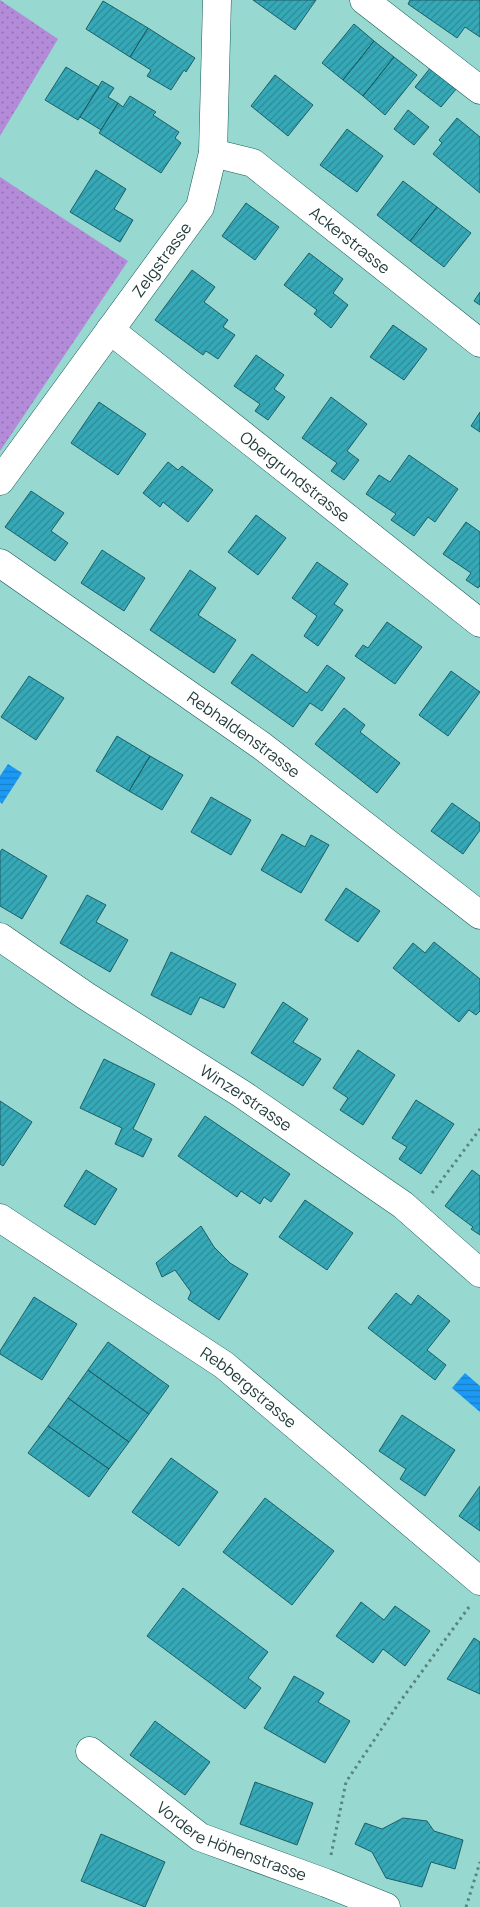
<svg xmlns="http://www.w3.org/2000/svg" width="480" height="1907" viewBox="0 0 480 1907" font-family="Manrope,sans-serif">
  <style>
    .grass { fill: url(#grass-dots) }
    .water { fill: url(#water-rules) }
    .building { fill: url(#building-hatch); stroke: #1c5f68 }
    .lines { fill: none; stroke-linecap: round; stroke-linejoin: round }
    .street-casing { stroke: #195d58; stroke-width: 29 }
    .path { stroke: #588480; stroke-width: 3; stroke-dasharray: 2.5 4; stroke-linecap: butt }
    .street { stroke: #fff; stroke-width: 28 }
    .labels { text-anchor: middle; stroke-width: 4; stroke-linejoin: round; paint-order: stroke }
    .street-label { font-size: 16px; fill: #1f3937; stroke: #d3f2ee }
  </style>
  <defs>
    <pattern id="grass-dots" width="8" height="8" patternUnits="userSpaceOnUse" patternTransform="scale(1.25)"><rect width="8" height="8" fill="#b48bd9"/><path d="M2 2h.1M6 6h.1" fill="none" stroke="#9273b1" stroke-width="1.8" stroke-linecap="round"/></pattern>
    <pattern id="water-rules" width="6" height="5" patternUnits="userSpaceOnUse" patternTransform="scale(1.25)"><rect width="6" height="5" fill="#1b99f5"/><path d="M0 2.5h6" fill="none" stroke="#177ec7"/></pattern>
    <pattern id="building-hatch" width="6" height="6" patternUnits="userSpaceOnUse" patternTransform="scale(1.25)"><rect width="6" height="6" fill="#36a9b8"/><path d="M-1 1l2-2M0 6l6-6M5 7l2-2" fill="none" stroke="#2d8b96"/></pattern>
  </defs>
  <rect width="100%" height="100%" fill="#97d8d1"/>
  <path class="grass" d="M 0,0 L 58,39 L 0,136 Z
    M 0,177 L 128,261 L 0,451 Z"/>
  <path class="water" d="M 8,764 L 22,773 L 2,804 L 0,802 L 0,776 Z
    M 465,1373 L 480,1386 L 480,1412 L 452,1388 Z"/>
  <path class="building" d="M 253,0 L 316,0 L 295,30 Z
    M 410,0 L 480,0 L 480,37 L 465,27 L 457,38 L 408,4 Z
    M 103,1 L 148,28 L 130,57 L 86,29 Z
    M 354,24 L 374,41 L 343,80 L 322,63 Z
    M 148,28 L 195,58 L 186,72 L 184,70 L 171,90 L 147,76 L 151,70 L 130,57 Z
    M 374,41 L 394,57 L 363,96 L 343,80 Z
    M 394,57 L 417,75 L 385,115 L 363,96 Z
    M 66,67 L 99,87 L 78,120 L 45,100 Z
    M 431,67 L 457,88 L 441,107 L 415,87 Z
    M 275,75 L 313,105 L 288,136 L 251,106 Z
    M 102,81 L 114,88 L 108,97 L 118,103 L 101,130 L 80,117 Z
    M 130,96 L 156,112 L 153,115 L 179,132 L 175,138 L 181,143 L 161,173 L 99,133 L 118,103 L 123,107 Z
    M 408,110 L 429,127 L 414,145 L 394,129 Z
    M 457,118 L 480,137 L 480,193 L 433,154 L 442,143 L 439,140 Z
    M 347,129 L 383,156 L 357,192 L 320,165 Z
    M 96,170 L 126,189 L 114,209 L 133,220 L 120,242 L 70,212 Z
    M 403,181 L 437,207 L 410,241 L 377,215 Z
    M 246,203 L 279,227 L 255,260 L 222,236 Z
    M 437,207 L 471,233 L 444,267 L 410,241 Z
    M 309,253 L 343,279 L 333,293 L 348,305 L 331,328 L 314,314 L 317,310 L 284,285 Z
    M 192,270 L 215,287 L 204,302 L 228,320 L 223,327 L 235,335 L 218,359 L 206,351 L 203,355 L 155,320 Z
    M 480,292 L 480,305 L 474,301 Z
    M 393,325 L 427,349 L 404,380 L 370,357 Z
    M 256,355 L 284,375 L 274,389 L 285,397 L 268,420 L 255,411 L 260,404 L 234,386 Z
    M 331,397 L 367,424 L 347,451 L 359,460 L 344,480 L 331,471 L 337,463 L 302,438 Z
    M 99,402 L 146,434 L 118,475 L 71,443 Z
    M 480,412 L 480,432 L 471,426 Z
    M 409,455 L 458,489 L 435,522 L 428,517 L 414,536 L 391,520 L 396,514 L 366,494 L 379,475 L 390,482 Z
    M 168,462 L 178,470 L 182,466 L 213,490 L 188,522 L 163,502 L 160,507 L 143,493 Z
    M 31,491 L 64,513 L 51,531 L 68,543 L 55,561 L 5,527 Z
    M 256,515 L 286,538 L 258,575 L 228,552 Z
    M 466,522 L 480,532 L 480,586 L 478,588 L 466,580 L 471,573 L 443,554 Z
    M 102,550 L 145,578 L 124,611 L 81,583 Z
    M 317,562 L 348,584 L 334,604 L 343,610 L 318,646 L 304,636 L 317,616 L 292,598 Z
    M 190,570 L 216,588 L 198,615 L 236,640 L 214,673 L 150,630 Z
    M 387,622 L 422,647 L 395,684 L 355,656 L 363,645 L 368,648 Z
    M 252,654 L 307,693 L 327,665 L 345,678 L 322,711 L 310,703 L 293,727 L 231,683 Z
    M 451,671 L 480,692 L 448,736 L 419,715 Z
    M 29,676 L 64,698 L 36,740 L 1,717 Z
    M 344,708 L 365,725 L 360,732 L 400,763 L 377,793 L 315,744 Z
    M 117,736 L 150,756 L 129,791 L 96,771 Z
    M 150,756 L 183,775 L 162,810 L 129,791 Z
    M 211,797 L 251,820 L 231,855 L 191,832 Z
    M 452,803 L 480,823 L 480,830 L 463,854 L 431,831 Z
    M 282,834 L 305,847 L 311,835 L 329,845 L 301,893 L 261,870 Z
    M 2,849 L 47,876 L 22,919 L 0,906 L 0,852 Z
    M 346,888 L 380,911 L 358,942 L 325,920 Z
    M 87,895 L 106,905 L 96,922 L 128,940 L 110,972 L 60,943 Z
    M 434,942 L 480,979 L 480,1011 L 476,1015 L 469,1010 L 459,1022 L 393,968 L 413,943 L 425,953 Z
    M 171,952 L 236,984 L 224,1008 L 200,997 L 191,1015 L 151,995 Z
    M 283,1002 L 308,1019 L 293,1042 L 321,1059 L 303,1086 L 251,1053 Z
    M 358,1050 L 395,1075 L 363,1125 L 340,1110 L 348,1098 L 333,1088 Z
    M 104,1059 L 155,1084 L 133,1129 L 152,1139 L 143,1157 L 115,1144 L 122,1128 L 80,1108 Z
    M 416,1100 L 454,1124 L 421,1174 L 399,1159 L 407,1147 L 392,1138 Z
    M 0,1101 L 32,1122 L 3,1166 L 0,1164 Z
    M 205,1116 L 290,1174 L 271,1202 L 264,1197 L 260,1204 L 241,1191 L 237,1197 L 178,1156 Z
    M 86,1170 L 117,1189 L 95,1225 L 64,1206 Z
    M 472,1170 L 480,1176 L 480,1235 L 471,1229 L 473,1227 L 445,1206 Z
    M 305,1200 L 353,1233 L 327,1270 L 279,1237 Z
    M 201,1226 L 214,1247 L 230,1263 L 248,1274 L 219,1320 L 188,1299 L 191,1292 L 175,1270 L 162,1277 L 156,1263 Z
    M 396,1293 L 411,1305 L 418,1295 L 450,1321 L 427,1350 L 446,1365 L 435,1380 L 368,1328 Z
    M 34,1297 L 77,1324 L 42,1380 L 0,1354 L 0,1351 Z
    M 108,1342 L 169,1386 L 149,1414 L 88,1370 Z
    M 88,1370 L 149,1414 L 129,1442 L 68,1398 Z
    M 68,1398 L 129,1442 L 109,1469 L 48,1426 Z
    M 402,1415 L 455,1450 L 425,1496 L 400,1479 L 406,1469 L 379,1451 Z
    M 48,1426 L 109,1469 L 89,1497 L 28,1453 Z
    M 171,1458 L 218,1492 L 179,1546 L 132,1512 Z
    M 480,1486 L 480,1531 L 459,1516 Z
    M 265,1498 L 334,1551 L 292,1605 L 223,1552 Z
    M 183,1588 L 268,1652 L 248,1678 L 261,1688 L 245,1709 L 147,1636 Z
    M 361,1602 L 384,1620 L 395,1606 L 430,1631 L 405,1666 L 383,1649 L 373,1663 L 336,1636 Z
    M 474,1638 L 480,1642 L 480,1694 L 447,1679 Z
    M 294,1676 L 324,1693 L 318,1702 L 350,1721 L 325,1763 L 264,1728 Z
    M 155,1721 L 210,1762 L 185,1795 L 130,1755 Z
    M 255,1782 L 313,1803 L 297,1845 L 240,1824 Z
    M 403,1818 L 427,1821 L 434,1831 L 463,1840 L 455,1869 L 431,1862 L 422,1887 L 386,1878 L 372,1852 L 355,1844 L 365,1823 L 382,1829 Z
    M 101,1834 L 165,1862 L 145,1907 L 81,1881 Z"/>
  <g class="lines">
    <defs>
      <g id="street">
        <path d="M 364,0 L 480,90"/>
        <path id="s1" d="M 213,153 L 253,163 L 480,343"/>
        <path id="s2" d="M 110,330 L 480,623"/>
        <path id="s3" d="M 0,481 L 200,207 L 213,153 L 217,0"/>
        <path id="s4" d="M 0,563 L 262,746 L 480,915"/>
        <path id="s5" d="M 0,937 L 86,996 L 242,1094 L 403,1205 L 480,1273"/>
        <path id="s6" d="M 0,1218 L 224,1365 L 480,1581"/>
        <path id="s7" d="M 90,1751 L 200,1837 L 326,1883 L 386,1907"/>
      </g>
    </defs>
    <use href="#street" class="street-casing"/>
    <path class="path" d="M 432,1193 L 480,1129
      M 331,1855 L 346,1782 L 399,1703 L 469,1607
      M 466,1907 L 480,1862"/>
    <use href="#street" class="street"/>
  </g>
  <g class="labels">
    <g class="street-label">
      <text dy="6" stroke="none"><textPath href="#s1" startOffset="165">Ackerstrasse</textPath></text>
      <text dy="6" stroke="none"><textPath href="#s3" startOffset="274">Zelgstrasse</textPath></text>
      <text dy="6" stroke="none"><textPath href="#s2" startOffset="236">Obergrundstrasse</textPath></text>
      <text dy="6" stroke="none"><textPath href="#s4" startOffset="298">Rebhaldenstrasse</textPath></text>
      <text dy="6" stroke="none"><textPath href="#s5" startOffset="294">Winzerstrasse</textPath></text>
      <text dy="6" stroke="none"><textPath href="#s6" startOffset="301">Rebbergstrasse</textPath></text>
      <text dy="6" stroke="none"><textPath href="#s7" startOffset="170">Vordere Höhenstrasse</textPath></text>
    </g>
  </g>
</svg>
